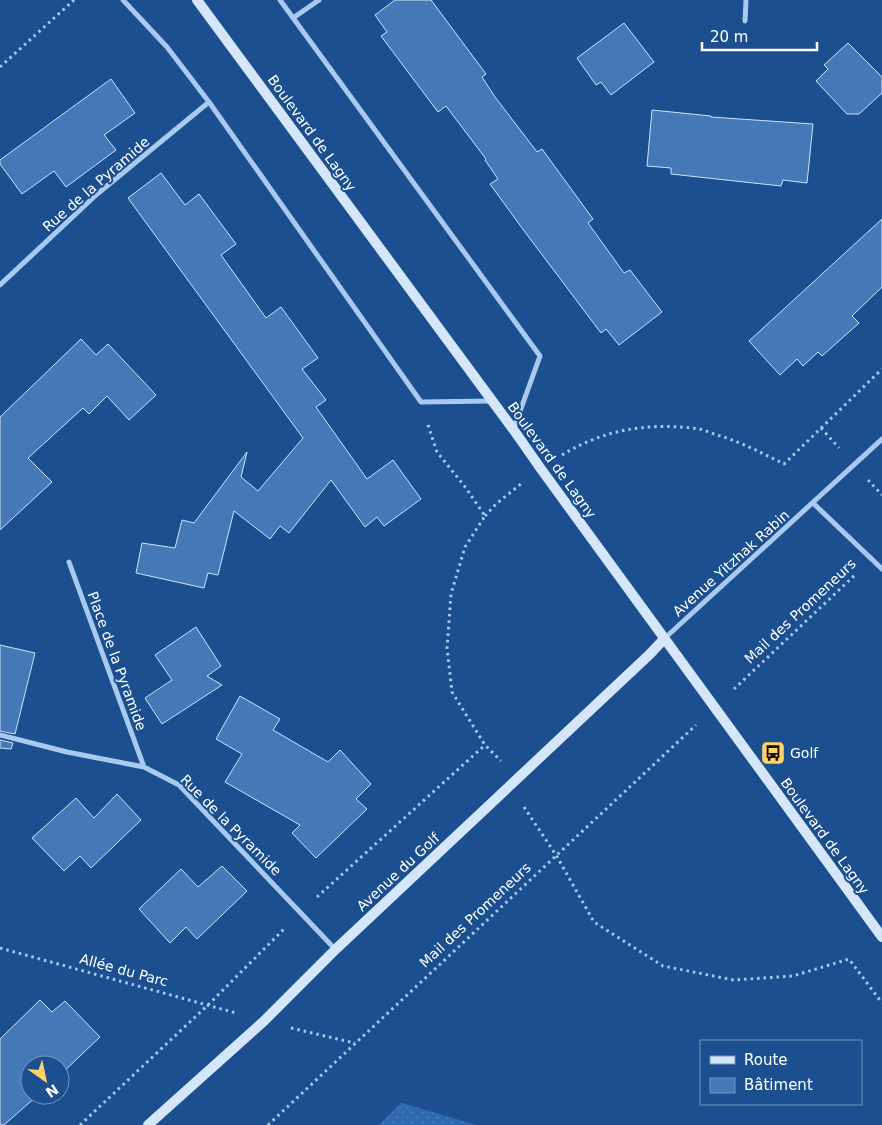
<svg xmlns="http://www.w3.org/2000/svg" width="882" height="1125" viewBox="0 0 882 1125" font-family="'DejaVu Sans',sans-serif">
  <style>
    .grass { fill: url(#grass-dots) }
    .building { fill: #4478b7; stroke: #cfe3fa }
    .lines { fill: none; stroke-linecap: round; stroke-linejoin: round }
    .path { stroke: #a9c9ee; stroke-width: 3; stroke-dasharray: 2.5 4; stroke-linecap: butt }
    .street { stroke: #a9c9ee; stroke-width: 5 }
    .secondary { stroke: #d6e6fa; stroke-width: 10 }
    .labels { text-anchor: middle; stroke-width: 4; stroke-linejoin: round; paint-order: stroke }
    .street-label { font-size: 14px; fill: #fff; stroke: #1b4f8f }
    .poi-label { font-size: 14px; fill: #fff; stroke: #1b4f8f; text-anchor: start }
  </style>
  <defs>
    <pattern id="grass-dots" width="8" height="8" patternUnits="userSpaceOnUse" patternTransform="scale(1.25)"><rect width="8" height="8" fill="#2e69ad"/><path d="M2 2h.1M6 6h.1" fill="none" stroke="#4d80b9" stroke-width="1.8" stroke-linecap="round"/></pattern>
  </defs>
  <rect width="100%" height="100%" fill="#1b4f8f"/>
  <path class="grass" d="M 401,1103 L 402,1103 L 477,1125 L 379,1125 Z"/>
  <path class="building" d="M 395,0 L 431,0 L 486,74 L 482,77 L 495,97 L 537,152 L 542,149 L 593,219 L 588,223 L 624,273 L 630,270 L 662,312 L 619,345 L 606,329 L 601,333 L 522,228 L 490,184 L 498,179 L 485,160 L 486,159 L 446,106 L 438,112 L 381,36 L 387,32 L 375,15 Z
    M 624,23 L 654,62 L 611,95 L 601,82 L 596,85 L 577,58 Z
    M 848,43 L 882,77 L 882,93 L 859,114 L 847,114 L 816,81 L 828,69 L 824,65 Z
    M 111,79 L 135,113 L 104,135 L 116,150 L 66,187 L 54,171 L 22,194 L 0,164 L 0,160 Z
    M 652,110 L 711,116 L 711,117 L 813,124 L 807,183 L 783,180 L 781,186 L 671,174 L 671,168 L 647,166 Z
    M 161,173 L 185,205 L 199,194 L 236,244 L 221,255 L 266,318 L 281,307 L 318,358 L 302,369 L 326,400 L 316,407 L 367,479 L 393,460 L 421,499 L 384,526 L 377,517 L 365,527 L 331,480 L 289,533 L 280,526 L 270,539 L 234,511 L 218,575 L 208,573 L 204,588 L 136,573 L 142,543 L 175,548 L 182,520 L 194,523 L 247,452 L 241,477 L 258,491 L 303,438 L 128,198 Z
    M 882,219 L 882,287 L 852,316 L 859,323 L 822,356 L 818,352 L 803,366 L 797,359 L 780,375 L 749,341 Z
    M 81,339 L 96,355 L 108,344 L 156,395 L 129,420 L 107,396 L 89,414 L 83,408 L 28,458 L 52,482 L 0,530 L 0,417 Z
    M 196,627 L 221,666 L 207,676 L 222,685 L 162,724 L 145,698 L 172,680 L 155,655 Z
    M 0,645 L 35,653 L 15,734 L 0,731 Z
    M 240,696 L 280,719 L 273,730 L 328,762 L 340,750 L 371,784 L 356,799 L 367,809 L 316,858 L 292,833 L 300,825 L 225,782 L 242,754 L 216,739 Z
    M 0,740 L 13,743 L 11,749 L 0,748 Z
    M 117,794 L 141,820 L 91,868 L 80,856 L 64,871 L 32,838 L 76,798 L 94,818 Z
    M 222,866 L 247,891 L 197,939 L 186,927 L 170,943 L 139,909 L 181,869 L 198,887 Z
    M 40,1000 L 52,1012 L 65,1001 L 100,1037 L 60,1075 L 60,1065 L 30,1065 L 30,1095 L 38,1095 L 4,1125 L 0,1125 L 0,1039 Z"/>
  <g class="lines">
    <path class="path" d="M 0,67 L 74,0
      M 428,425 L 437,452 L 466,488 L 485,516 L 465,547 L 451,594 L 447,648 L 452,692 L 485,745 L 501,761
      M 821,428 L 839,448
      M 562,455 C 604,429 650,422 699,429 C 705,430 711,433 717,435 C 741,442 762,453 784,464 L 882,369
      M 868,480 L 882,495
      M 485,516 L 496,504 L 522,483
      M 734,689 L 856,574
      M 524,807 L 556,855 L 594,922 L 663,966 L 734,980 L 793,976 L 849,959 L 882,1003
      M 317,897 L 485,745
      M 0,948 L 236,1013
      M 291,1028 L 355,1043
      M 80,1125 L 209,1004 L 285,928
      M 268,1125 L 696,725"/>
    <path class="street" d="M 123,0 L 167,47 L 209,102 L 421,402 L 492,401
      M 280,0 L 540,356 L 514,428
      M 293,18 L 319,0
      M 745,21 L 746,0
      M 0,285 L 96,195 L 209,102
      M 813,503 L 882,569
      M 69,562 L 144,767
      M 665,638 L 882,439
      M 0,735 L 67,752 L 144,767 L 179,785 L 335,949"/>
    <path class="secondary" d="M 197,0 L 513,429 L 541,469 L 882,937
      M 148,1125 L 264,1021 L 336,949 L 650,654 L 664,639"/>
  </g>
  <defs>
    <symbol id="bus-square" viewBox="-11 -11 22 22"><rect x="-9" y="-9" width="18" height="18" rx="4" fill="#ffd166" stroke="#1b4f8f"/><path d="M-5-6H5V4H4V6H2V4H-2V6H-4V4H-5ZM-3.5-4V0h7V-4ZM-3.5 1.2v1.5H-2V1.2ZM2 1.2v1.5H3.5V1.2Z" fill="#111"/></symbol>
  </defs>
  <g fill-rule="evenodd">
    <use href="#bus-square" x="759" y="739" width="28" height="28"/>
  </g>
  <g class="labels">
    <g class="street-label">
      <text transform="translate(312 133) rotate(54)" y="5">Boulevard de Lagny</text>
      <text transform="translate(96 184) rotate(-41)" y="5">Rue de la Pyramide</text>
      <text transform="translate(552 460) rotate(54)" y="5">Boulevard de Lagny</text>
      <text transform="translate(731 563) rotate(-42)" y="5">Avenue Yitzhak Rabin</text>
      <text transform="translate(800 611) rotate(-43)" y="5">Mail des Promeneurs</text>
      <text transform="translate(117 661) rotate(70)" y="5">Place de la Pyramide</text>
      <text transform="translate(231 825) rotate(45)" y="5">Rue de la Pyramide</text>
      <text transform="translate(825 836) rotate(54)" y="5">Boulevard de Lagny</text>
      <text transform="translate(398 872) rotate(-43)" y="5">Avenue du Golf</text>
      <text transform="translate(475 915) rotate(-43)" y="5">Mail des Promeneurs</text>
      <text transform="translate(124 970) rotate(15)" y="5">Allée du Parc</text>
    </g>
    <g class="poi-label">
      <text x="790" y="758">Golf</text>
    </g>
  </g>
  <rect x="700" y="1040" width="162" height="65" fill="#1b4f8f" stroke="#7695bc"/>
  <rect x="710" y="1056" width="25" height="8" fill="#d6e6fa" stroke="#7695bc"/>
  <text x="744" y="1065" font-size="15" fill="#ffffff">Route</text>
  <rect x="710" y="1078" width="25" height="15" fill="#4478b7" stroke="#7695bc"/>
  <text x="744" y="1090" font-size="15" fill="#ffffff">Bâtiment</text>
  <g transform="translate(45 1080) rotate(147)"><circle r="24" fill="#1b4f8f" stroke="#7695bc"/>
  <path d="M0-4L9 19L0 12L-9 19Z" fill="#ffd166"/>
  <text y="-8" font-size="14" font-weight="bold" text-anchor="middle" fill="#ffffff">N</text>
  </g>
  <path d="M702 42v8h115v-8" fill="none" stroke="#ffffff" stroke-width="2.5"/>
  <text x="710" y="42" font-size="15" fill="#ffffff" stroke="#1b4f8f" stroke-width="4" paint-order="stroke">20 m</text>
</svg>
